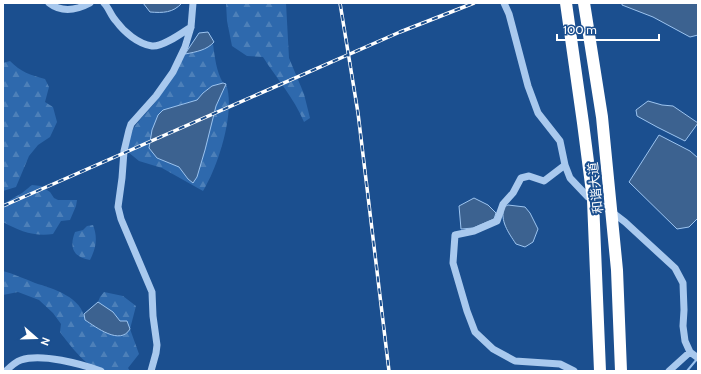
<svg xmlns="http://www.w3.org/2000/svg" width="701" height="374" viewBox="0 0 701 374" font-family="Cabin,'Noto Sans SC',sans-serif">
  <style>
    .forest { fill: url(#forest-firs) }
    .water { fill: #3c6290; stroke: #9cc4f0 }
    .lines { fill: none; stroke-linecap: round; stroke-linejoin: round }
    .stream { stroke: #9cc4f0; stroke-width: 2 }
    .minor { stroke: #a9c9ee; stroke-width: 7 }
    .highway { stroke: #fff; stroke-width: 12 }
    .rail-casing { stroke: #fff; stroke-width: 3.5 }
    .rail { stroke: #1b4f8f; stroke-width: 2; stroke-dasharray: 6; stroke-linecap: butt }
    .labels { text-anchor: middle; stroke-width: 4; stroke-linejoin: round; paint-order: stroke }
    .street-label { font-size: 13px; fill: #fff; stroke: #1b4f8f }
  </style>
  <defs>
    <pattern id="forest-firs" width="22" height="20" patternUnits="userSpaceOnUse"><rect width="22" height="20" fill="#2e69ad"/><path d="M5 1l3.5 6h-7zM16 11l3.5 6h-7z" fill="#4d80b9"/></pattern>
  </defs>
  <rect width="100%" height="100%" fill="#1b4f8f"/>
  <path class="forest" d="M 226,3 L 286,3 L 289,58 L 304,94 L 310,118 L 304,122 C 294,98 277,79 263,57 L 247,56 L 232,46 L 227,21 Z
    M 213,44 C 215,58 216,70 223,83 L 212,86 L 203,93 L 197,100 L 163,110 L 157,158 L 179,167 L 188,179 L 197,177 L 216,106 L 226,84 C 236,111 218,167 203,191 L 162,168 L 139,161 L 128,152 C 128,124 145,118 159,97 C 168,83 176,68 185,54 L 200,51 Z
    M 10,61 C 21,72 30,75 45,79 L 49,87 L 45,102 L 53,107 L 57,122 L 50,137 L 38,145 L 29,156 L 16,187 L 3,191 L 3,63 Z
    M 32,185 L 41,186 L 50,192 L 54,198 L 58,200 L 77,200 L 76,206 L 70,220 L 61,221 L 53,234 C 35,237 19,231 3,222 L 3,204 L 22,193 Z
    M 93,225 C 98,238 96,248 90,260 C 73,257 69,247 75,232 L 83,230 L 87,226 Z
    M 3,271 C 14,274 25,279 35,283 C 54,289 82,297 85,320 L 120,321 L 113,312 L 98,302 L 100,297 L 104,292 L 123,296 L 136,306 L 130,329 L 139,354 L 128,368 L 130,371 C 121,371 110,373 101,371 C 87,368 68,343 60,332 L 61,324 L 53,313 L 39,300 L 18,292 L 3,295 Z"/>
  <path class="water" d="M 143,3 L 182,3 C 173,13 163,13 150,12 Z
    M 622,3 L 698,3 L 698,35 L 690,37 L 653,17 L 622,5 Z
    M 208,32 L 214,42 C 207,50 196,52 185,54 L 199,33 Z
    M 223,83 L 226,84 L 216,106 L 205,150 L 197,177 L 193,183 L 188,179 L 179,167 L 157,158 L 149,148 L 152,130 L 158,115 L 163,110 L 197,100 L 203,93 L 212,86 Z
    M 648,101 L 662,105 L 673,106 L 698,123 L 685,141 L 657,127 L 637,116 L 636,110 Z
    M 659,135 L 690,151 L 698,158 L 698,218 L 689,227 L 677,229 L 629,182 Z
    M 474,198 L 488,205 L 496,213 L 494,219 L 473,228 L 461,229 L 459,206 Z
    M 508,205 L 525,207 L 530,213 L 538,229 L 533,242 L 525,247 L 516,244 C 508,232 500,221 504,207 Z
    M 98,302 L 113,312 L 120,321 L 127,321 L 130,329 C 120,346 96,327 85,320 L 84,314 Z"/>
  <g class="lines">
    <path class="stream" d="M 687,371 L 697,359"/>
    <path class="minor" d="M 49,3 C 62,13 77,10 90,3
      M 104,3 C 109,8 111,16 116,21 C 124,32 138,44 152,46 C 163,47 182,33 191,27
      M 504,3 L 509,14 L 528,86 L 538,113 L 560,141 L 565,165 L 570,178 L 588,197 L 608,209 L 625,222 L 675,268 L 683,283 L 684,310 L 683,326 L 685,341 L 690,352 L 698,358
      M 565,165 L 544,181 L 529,176 L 521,178 L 513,193 L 503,204 L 497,221 L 474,231 L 455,235 L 453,263 L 467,311 L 475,332 L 493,349 L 515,361 L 560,364 L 574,371
      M 6,371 C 10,367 15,362 21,360 C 42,353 81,364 101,371
      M 151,371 L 156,353 L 157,345 L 153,316 L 152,292 L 121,219 L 118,207 L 122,178 L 124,151 L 129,130 L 131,124 L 156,96 L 173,72 L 185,47 L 191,27 L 193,3
      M 669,371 L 690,352"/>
    <path class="highway" d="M 566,3 L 583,123 L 593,200 L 600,371
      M 584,3 L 602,117 L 617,270 L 621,371"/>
    <defs>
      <path id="rail" d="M 340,3 L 358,113 L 389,371
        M 3,206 L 400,32 L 474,3"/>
    </defs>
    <use href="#rail" class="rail-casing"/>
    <use href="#rail" class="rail"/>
  </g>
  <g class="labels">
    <g class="street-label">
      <text transform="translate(595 188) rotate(-96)" y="5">和谐大道</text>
    </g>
  </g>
  <rect width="701" height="374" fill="none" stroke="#ffffff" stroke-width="8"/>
  <g transform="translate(36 338) rotate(110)" stroke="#1b4f8f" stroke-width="3" paint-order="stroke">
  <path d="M0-3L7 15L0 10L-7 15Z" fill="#ffffff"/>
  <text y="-6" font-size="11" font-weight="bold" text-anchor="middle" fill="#ffffff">N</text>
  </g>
  <path d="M557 34v6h102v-6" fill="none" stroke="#ffffff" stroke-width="2"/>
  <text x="563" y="34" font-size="12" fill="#ffffff" stroke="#1b4f8f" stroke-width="3" paint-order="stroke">100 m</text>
</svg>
